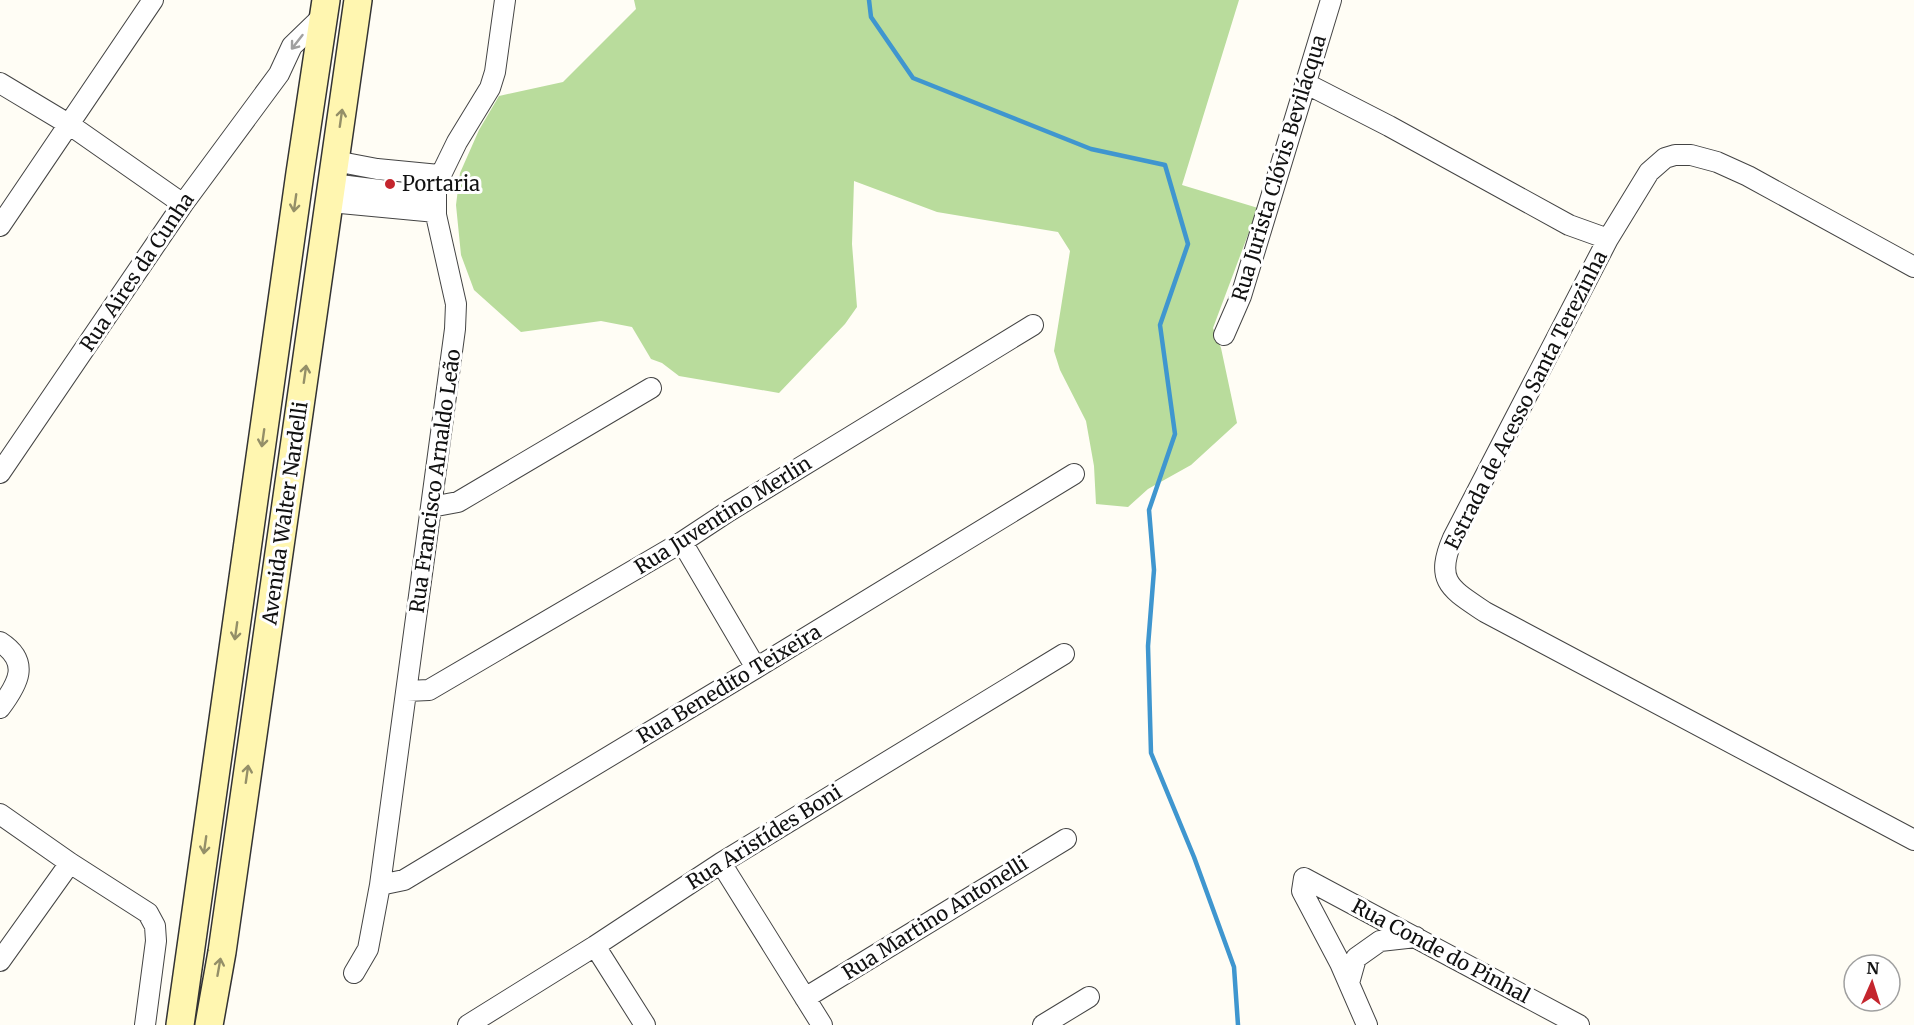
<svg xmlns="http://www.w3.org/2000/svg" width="1914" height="1025" viewBox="0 0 1914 1025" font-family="Merriweather,serif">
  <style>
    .forest { fill: #b9dc9c }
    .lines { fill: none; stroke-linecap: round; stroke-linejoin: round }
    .stream { stroke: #3f96cf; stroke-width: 4.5 }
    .street-casing { stroke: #444; stroke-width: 22 }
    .secondary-casing { stroke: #333; stroke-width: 30 }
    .street { stroke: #fff; stroke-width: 20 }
    .secondary { stroke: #fff6b0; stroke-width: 27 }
    .oneway { stroke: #a0a0a0 }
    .oneway2 { stroke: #948f68 }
    .poi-dot { fill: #c4262e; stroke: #fff; stroke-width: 2 }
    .labels { text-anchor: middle; stroke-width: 6; stroke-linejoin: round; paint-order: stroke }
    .street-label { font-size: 20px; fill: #111; stroke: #fff }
    .poi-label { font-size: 20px; fill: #111; stroke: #fff; text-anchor: start }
  </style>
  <rect width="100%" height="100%" fill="#fffdf5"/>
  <path class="forest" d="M 634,0 L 1239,0 L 1182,185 L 1258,208 L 1213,328 L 1221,348 L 1237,423 L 1191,465 L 1148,489 L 1128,507 L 1096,504 L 1094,466 L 1086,421 L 1060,370 L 1054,351 L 1070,251 L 1058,232 L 937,212 L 854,181 L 852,244 L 857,307 L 845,324 L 779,393 L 679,376 L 662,363 L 651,359 L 632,327 L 601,321 L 521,332 L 474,290 L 461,255 L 456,205 L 460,173 L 479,130 L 499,96 L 563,82 L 636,9 Z"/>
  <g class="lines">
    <path class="stream" d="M 869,0 L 871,17 L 913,78 L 1091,149 L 1165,165 L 1188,244 L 1160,325 L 1175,434 L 1149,510 L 1154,570 L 1148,646 L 1151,753 L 1194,857 L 1234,967 L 1238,1025"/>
    <defs>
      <path id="street" d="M 0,83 L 70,125 L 183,204
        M 1305,83 L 1389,126 L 1569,225 L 1608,239
        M 335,161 L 377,169 L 439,175
        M 332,184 L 435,197
        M 330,202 L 436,212
        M 0,226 L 153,0
        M 1914,267 L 1748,176 L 1717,162 L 1691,155 L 1675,155 L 1665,158 L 1649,172 L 1608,239 L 1453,538 C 1434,582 1451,589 1485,612 L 1914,840
        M 1224,335 L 1241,296 L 1331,0
        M 0,473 L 183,204 L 279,74 L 292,46 L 323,16
        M 431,507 L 458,502 L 651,388
        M 682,542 L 756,668
        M 0,642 C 31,662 18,684 0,708
        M 407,691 L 429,690 L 682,542 L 729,511 L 1033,325
        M 0,814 L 70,863 L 148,913 L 155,926 L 156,941 L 145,1025
        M 721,863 L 822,1025
        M 380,885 L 404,880 L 756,668 L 1074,474
        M 595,946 L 645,1025
        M 0,961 L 70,863
        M 354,973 L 368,949 L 380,885 L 455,329 L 456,304 L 436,215 L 436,185 L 457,142 L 490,88 L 495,72 L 505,0
        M 1349,983 L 1356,958 L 1380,941 L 1416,937
        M 805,998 L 1066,839
        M 468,1025 L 595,946 L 721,863 L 1064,654
        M 1043,1025 L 1089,997
        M 1367,1025 L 1340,963 L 1302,891 L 1304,878 L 1579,1025"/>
      <path id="secondary" d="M 180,1025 L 300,173 L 326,0
        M 209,1025 L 222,952 L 358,0"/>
    </defs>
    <use href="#street" class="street-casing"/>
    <use href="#secondary" class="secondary-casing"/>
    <use href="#street" class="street"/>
    <use href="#secondary" class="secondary"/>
  </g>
  <defs><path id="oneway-shaft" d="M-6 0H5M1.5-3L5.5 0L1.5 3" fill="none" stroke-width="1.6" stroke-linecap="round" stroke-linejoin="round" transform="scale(1.5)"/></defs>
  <use class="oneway" href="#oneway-shaft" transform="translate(297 42) rotate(128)"/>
  <g class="oneway2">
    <use href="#oneway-shaft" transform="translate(341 118) rotate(-82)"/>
    <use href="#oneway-shaft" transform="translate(295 203) rotate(98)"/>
    <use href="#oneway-shaft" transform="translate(305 374) rotate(-82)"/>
    <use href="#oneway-shaft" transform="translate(263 438) rotate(98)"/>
    <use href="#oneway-shaft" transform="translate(236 631) rotate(98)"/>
    <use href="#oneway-shaft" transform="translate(247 774) rotate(-82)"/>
    <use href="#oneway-shaft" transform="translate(205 845) rotate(98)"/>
    <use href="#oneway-shaft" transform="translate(219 967) rotate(-80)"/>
  </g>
  <circle class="poi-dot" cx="390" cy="184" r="6"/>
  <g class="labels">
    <g class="street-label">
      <text transform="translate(1279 168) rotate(-73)" y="7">Rua Jurista Clóvis Bevilácqua</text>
      <text transform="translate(137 272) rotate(-56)" y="7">Rua Aires da Cunha</text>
      <text transform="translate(1526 400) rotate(-63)" y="7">Estrada de Acesso Santa Terezinha</text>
      <text transform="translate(435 481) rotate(-82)" y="7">Rua Francisco Arnaldo Leão</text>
      <text transform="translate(285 513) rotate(-82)" y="7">Avenida Walter Nardelli</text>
      <text transform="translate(723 515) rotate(-32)" y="7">Rua Juventino Merlin</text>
      <text transform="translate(729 684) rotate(-31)" y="7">Rua Benedito Teixeira</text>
      <text transform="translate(764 837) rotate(-32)" y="7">Rua Aristídes Boni</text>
      <text transform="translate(935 918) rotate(-32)" y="7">Rua Martino Antonelli</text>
      <text transform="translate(1441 951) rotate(28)" y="7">Rua Conde do Pinhal</text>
    </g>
    <g class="poi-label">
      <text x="402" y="191">Portaria</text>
    </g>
  </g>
  <g transform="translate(1872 983) rotate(3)"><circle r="28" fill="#ffffff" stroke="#a0a0a0" stroke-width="1.5"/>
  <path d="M0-4.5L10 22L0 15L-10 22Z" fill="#c4262e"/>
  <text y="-9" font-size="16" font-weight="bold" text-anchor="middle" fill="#111111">N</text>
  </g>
</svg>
